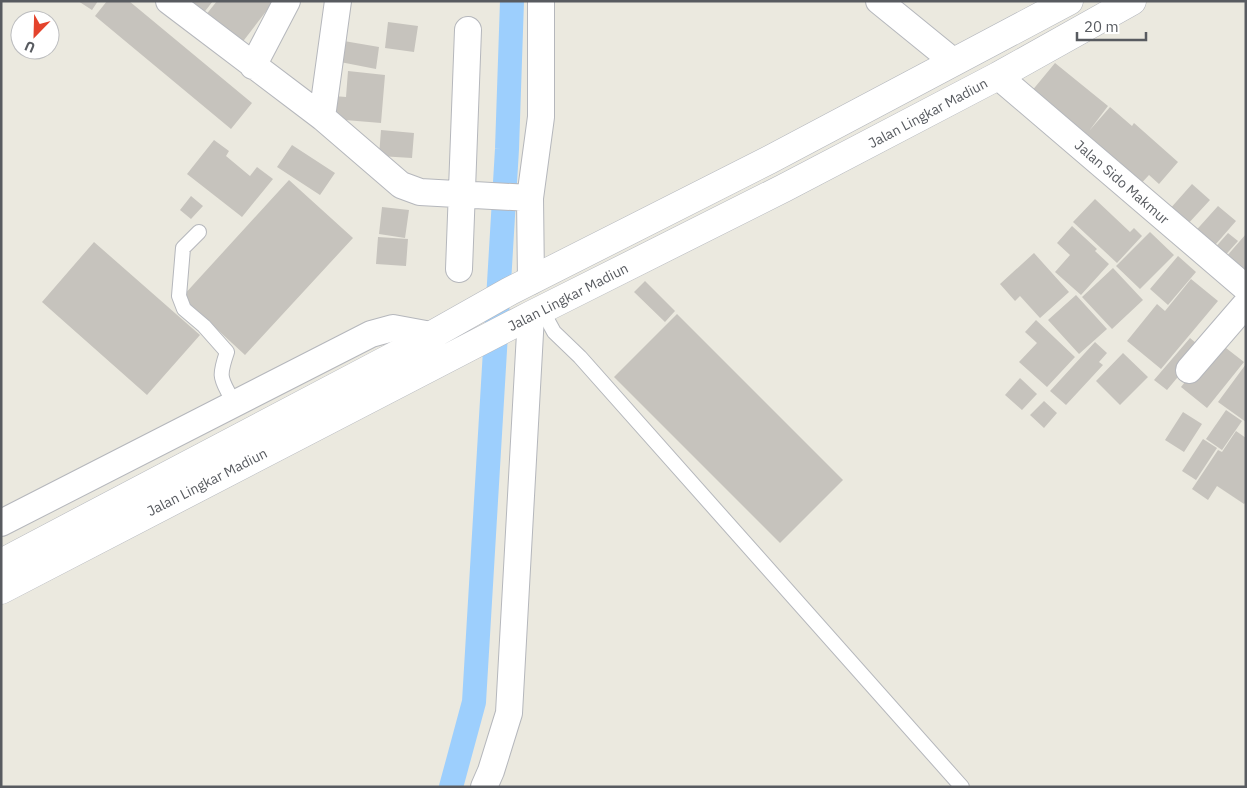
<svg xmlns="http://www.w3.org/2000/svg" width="1247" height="788" viewBox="0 0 1247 788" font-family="'IBM Plex Sans',sans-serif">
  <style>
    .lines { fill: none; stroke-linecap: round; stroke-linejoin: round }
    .canal { stroke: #9dcffd; stroke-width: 24 }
    .building { fill: #c6c3bd }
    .lane-casing { stroke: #b5b7bc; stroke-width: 16 }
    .street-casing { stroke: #b5b7bc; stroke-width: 28 }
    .secondary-casing { stroke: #b5b8be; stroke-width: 29 }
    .lane { stroke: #fff; stroke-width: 14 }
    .street { stroke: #fff; stroke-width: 26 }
    .secondary { stroke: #fff; stroke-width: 28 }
    .labels { text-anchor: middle; stroke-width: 4; stroke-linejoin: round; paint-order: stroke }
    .street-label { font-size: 14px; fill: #585b60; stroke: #fff }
  </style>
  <rect width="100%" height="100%" fill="#ebe9df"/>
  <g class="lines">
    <path class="canal" d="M 451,787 L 474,702 L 507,149 L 512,1"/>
  </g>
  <path class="building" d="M 78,1 L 98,1 L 92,10 Z
    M 107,1 L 129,1 L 252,103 L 231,129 L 95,16 Z
    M 185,1 L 213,1 L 202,15 Z
    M 217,1 L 274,1 L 241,44 L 205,16 Z
    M 388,22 L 418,26 L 414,52 L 385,48 Z
    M 338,40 L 379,47 L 376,69 L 335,61 Z
    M 1055,63 L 1108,106 L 1089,131 L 1110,107 L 1132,126 L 1134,123 L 1178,162 L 1159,184 L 1149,175 L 1136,189 L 1031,92 Z
    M 348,71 L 385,75 L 381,123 L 333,119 L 334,96 L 346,97 Z
    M 381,130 L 414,133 L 412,158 L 379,156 Z
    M 214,140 L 229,151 L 226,156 L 250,176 L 257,167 L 273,179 L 242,217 L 187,174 Z
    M 292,145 L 335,173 L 320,195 L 277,167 Z
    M 289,180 L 353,238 L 245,355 L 182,297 Z
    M 1192,184 L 1210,200 L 1186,226 L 1169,210 Z
    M 191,196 L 203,206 L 191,219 L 180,210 Z
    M 1095,199 L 1130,232 L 1134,228 L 1142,236 L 1117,263 L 1073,222 Z
    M 1218,206 L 1236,221 L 1209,252 L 1191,236 Z
    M 382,207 L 409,210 L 405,238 L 379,234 Z
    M 1072,226 L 1097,249 L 1095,251 L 1109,264 L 1081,295 L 1055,272 L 1070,255 L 1057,243 Z
    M 1150,232 L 1174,255 L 1140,289 L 1116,266 Z
    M 1228,233 L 1238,241 L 1222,259 L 1212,251 Z
    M 1246,234 L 1246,279 L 1226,257 Z
    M 378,237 L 408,239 L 406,266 L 376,264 Z
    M 94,242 L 200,335 L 147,395 L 42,302 Z
    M 1034,253 L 1069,292 L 1040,318 L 1020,296 L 1015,301 L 1000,284 Z
    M 1178,256 L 1196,272 L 1168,305 L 1150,289 Z
    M 1113,268 L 1143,300 L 1112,329 L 1082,297 Z
    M 1191,279 L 1218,301 L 1161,369 L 1127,341 L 1157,304 L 1165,311 Z
    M 645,281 L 675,311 L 665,322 L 634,292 Z
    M 1076,295 L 1107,329 L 1079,354 L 1048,320 Z
    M 677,314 L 843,480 L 780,543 L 614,377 Z
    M 1036,320 L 1075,357 L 1047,387 L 1019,362 L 1037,343 L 1025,332 Z
    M 1190,338 L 1202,348 L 1167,390 L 1154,380 Z
    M 1217,341 L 1244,362 L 1207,408 L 1181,387 Z
    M 1095,342 L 1107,353 L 1099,362 L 1103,365 L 1066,405 L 1050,391 Z
    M 1123,353 L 1148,377 L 1120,405 L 1096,381 Z
    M 1246,364 L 1246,422 L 1218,402 Z
    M 1020,378 L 1037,394 L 1022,410 L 1005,395 Z
    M 1044,401 L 1057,413 L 1044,428 L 1030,415 Z
    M 1226,410 L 1242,421 L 1222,450 L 1206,439 Z
    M 1183,412 L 1202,424 L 1184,452 L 1165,440 Z
    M 1236,431 L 1246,438 L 1246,502 L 1244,504 L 1217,486 L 1208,500 L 1192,489 L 1218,450 L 1222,452 Z
    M 1203,439 L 1217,448 L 1196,480 L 1182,471 Z"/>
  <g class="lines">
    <defs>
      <path id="lane" d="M 199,232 L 183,248 L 179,296 L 184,309 L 204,326 L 227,352 C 217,381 222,378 234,404
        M 542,310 L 554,332 L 580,357 L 962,787"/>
      <path id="street" d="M 169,1 L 322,117 L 401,185 L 420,192 L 530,198
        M 879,1 L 954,62
        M 253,66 L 287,1
        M 998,76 L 1246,288
        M 322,117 L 338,1
        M 459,269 L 468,30
        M 531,281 L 530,198 L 541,117 L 541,1
        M 1189,370 L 1246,304
        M 1,523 L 371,334 L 393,328 L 431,335
        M 484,787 L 491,771 L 509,713 L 531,315"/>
      <path id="secondary" d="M 1,563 L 400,353 L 510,291 L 769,160 L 1069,1
        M 1,590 L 531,315 L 784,188 L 998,76 L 1132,1"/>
    </defs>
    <use href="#lane" class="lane-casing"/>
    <use href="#street" class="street-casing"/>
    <use href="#secondary" class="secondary-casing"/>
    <use href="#lane" class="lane"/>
    <use href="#street" class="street"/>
    <use href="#secondary" class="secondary"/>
  </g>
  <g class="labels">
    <g class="street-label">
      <text transform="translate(928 113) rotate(-28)" y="5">Jalan Lingkar Madiun</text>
      <text transform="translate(1122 182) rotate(41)" y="5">Jalan Sido Makmur</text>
      <text transform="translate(568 297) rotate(-27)" y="5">Jalan Lingkar Madiun</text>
      <text transform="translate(207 482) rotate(-27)" y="5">Jalan Lingkar Madiun</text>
    </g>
  </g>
  <rect width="1247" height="788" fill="none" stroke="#585b60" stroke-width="5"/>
  <g transform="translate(35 35) rotate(203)"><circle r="24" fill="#ffffff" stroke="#bcbdbf"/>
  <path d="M0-4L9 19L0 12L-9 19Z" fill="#e4432c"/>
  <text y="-8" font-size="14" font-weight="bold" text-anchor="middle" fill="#585b60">U</text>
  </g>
  <path d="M1077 32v8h69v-8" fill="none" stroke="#585b60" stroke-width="2.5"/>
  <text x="1084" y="32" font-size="15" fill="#585b60" stroke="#ffffff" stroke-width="4" paint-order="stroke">20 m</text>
</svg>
